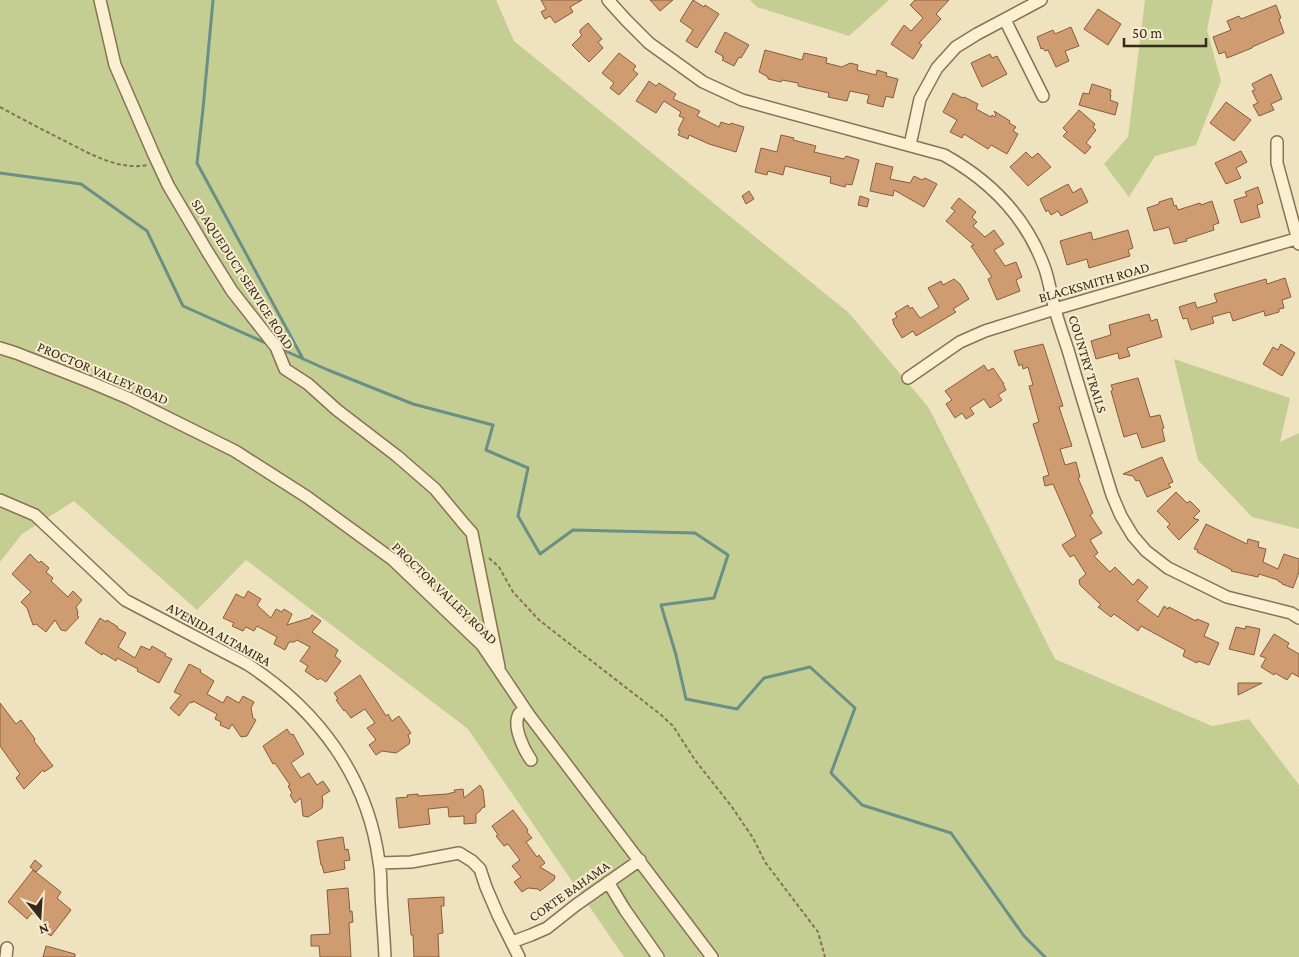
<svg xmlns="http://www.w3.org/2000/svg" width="1299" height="957" viewBox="0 0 1299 957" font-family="'Crimson Pro',serif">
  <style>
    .green { fill: #c5ce92 }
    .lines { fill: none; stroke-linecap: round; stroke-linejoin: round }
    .stream { stroke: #698f86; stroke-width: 3 }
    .building { fill: #cf9c72; stroke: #895c3b }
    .minor-casing { stroke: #887256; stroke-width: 14 }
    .path { stroke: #887256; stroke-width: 2; stroke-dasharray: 4 2.5; stroke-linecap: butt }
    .minor { stroke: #faefd1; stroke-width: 11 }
    .labels { text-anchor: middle; stroke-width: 4; stroke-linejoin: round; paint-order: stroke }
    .street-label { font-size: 14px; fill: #372a1b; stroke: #f7ecce }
  </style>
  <rect width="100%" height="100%" fill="#efe2be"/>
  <path class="green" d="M 0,0 L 496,0 L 514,41 L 849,313 L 929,408 L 1055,659 L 1212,726 L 1249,719 L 1299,785 L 1299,957 L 624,957 L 468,729 L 246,560 L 197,610 L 74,501 L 22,534 L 0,562 Z
    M 750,0 L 889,0 L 849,36 L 757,7 Z
    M 1145,0 L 1213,0 L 1207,30 L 1221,81 L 1196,145 L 1155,156 L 1129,197 L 1104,164 L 1128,137 Z
    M 1174,359 L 1290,398 L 1280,442 L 1299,433 L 1299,529 L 1252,517 L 1198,460 Z"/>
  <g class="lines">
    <path class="stream" d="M 213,0 L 203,109 L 197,163 L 303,359
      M 0,173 L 81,184 L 147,231 L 183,306 L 268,344
      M 281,349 L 328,370 L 413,404 L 493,425 L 486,450 L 528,468 L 518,516 L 540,554 L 573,530 L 695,533 L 728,555 L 714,598 L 661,605 L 676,655 L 686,699 L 737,709 L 764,678 L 810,667 L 855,708 L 831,773 L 862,805 L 951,833 L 1024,936 L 1045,957"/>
  </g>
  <path class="building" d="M 541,0 L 582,0 L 570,7 L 573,12 L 555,23 L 550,16 L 545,19 L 541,12 L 546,9 Z
    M 650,0 L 673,0 L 660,11 Z
    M 693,0 L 704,7 L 705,5 L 719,14 L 697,48 L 686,41 L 693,30 L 680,21 Z
    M 915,0 L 949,0 L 936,14 L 941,19 L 919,43 L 922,45 L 913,59 L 891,44 L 904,25 L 911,31 L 923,18 L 910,5 Z
    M 1276,5 L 1281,18 L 1279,19 L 1284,33 L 1252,47 L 1252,48 L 1227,58 L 1225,52 L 1219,54 L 1213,37 L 1231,30 L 1227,21 L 1239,16 L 1241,19 Z
    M 1098,9 L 1121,24 L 1108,45 L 1084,29 Z
    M 588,23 L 602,39 L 598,42 L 603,48 L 589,62 L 572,45 L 582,35 L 580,33 L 580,30 Z
    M 1071,27 L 1079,46 L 1065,51 L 1069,61 L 1056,67 L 1048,50 L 1045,51 L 1043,48 L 1041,49 L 1037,37 L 1053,30 L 1055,34 Z
    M 725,32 L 749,45 L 741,58 L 739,57 L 734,66 L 722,60 L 724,58 L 722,57 L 723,56 L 715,52 Z
    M 765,50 L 802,60 L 804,53 L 827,58 L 826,63 L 842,67 L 850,63 L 858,65 L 857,70 L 876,75 L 877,70 L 887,73 L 886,76 L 898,79 L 893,98 L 886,96 L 883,107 L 867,103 L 869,95 L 850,91 L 847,101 L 828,97 L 829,93 L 798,86 L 798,83 L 782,80 L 781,82 L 768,79 L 768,77 L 759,72 Z
    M 619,53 L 636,66 L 633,70 L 638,74 L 619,95 L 610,88 L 614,83 L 602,73 Z
    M 990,54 L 992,58 L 997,56 L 1007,74 L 982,87 L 971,63 Z
    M 1271,74 L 1282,99 L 1271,104 L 1274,110 L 1259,116 L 1253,105 L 1258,103 L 1252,91 L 1255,90 L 1252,84 Z
    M 649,81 L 656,86 L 659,83 L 676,94 L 673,99 L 700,111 L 697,116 L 719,127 L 721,122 L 730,125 L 731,123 L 744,127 L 736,152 L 709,144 L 689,135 L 688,139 L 678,135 L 680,131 L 678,130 L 684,118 L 679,116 L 681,112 L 664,101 L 656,113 L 636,101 Z
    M 1092,84 L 1111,90 L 1110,95 L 1111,95 L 1110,100 L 1118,103 L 1115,115 L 1079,105 L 1083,93 L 1089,94 Z
    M 953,93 L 963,98 L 964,97 L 978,104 L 976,109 L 991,117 L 992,115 L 995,117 L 996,115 L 994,111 L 1010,121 L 1009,123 L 1016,127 L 1013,131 L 1018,134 L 1007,154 L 991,145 L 988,149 L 964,134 L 962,138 L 950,132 L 957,120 L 943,112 Z
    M 1226,102 L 1251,120 L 1234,141 L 1210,123 Z
    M 1079,110 L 1095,124 L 1093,127 L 1096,130 L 1086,143 L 1091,147 L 1085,154 L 1063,136 L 1067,132 L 1063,128 Z
    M 781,135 L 794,138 L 793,140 L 816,146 L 814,152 L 844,159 L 846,156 L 859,160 L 852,185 L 846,184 L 845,187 L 830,183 L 831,177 L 785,166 L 783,175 L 768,171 L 767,175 L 755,172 L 761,148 L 777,152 Z
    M 1241,151 L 1247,162 L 1236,168 L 1241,178 L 1226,184 L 1215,163 Z
    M 1026,152 L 1032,158 L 1038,153 L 1051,167 L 1028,186 L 1010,167 Z
    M 876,163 L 893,167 L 890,179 L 910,183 L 914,176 L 922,180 L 925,178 L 937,184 L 924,207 L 894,190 L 893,196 L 870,191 Z
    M 1068,184 L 1073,193 L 1081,188 L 1088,202 L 1061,216 L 1058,211 L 1051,215 L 1048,210 L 1046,212 L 1040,199 Z
    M 1258,187 L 1263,203 L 1257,205 L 1260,217 L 1241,223 L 1234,200 L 1247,196 L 1245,192 Z
    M 749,191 L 754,199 L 746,204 L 742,196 Z
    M 860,196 L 869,199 L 867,207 L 858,205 Z
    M 959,198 L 976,212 L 972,217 L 977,222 L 973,226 L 985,237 L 994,230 L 1004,244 L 994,250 L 1005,266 L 1016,262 L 1022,277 L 1016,280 L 1020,291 L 997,300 L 988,279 L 992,277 L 971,246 L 974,245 L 946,221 L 955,211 L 951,208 Z
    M 1172,198 L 1174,206 L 1176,205 L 1178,210 L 1200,203 L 1201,205 L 1212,201 L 1219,223 L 1213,225 L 1214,230 L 1186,239 L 1187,241 L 1174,244 L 1169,227 L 1154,231 L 1147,208 L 1159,204 L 1159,202 Z
    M 1128,230 L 1133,248 L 1128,250 L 1130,256 L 1089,268 L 1087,259 L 1067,265 L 1060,241 L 1091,232 L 1093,240 Z
    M 1285,278 L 1291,297 L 1282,300 L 1284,308 L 1279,309 L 1279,312 L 1265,316 L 1264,311 L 1233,321 L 1230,312 L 1212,317 L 1214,323 L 1191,330 L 1187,318 L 1183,319 L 1179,307 L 1195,302 L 1197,308 L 1217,302 L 1214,294 L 1266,279 L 1267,284 Z
    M 954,279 L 960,284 L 969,299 L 953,309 L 956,312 L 916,336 L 913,331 L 902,338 L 893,323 L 894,322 L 892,320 L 897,317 L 895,313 L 908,305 L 910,309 L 912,307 L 920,318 L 924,316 L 939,307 L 928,288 L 941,281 L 943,285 Z
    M 1149,314 L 1151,321 L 1157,319 L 1162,337 L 1127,348 L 1130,356 L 1119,359 L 1118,353 L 1096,359 L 1091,341 L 1111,335 L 1109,325 Z
    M 1043,344 L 1063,406 L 1059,407 L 1072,446 L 1060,449 L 1065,465 L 1076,462 L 1080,477 L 1078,478 L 1093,513 L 1090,515 L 1102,533 L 1090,540 L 1098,553 L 1094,556 L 1110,572 L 1115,567 L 1133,585 L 1138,579 L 1148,587 L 1137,601 L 1158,617 L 1164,606 L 1168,609 L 1169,607 L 1196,621 L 1197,619 L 1209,624 L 1204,636 L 1219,643 L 1209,665 L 1198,661 L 1197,663 L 1183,656 L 1185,650 L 1141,626 L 1138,631 L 1114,614 L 1111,617 L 1098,607 L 1101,605 L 1080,585 L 1079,580 L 1086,574 L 1074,555 L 1070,557 L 1062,545 L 1076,536 L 1053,484 L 1045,486 L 1043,477 L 1049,475 L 1033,424 L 1039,422 L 1029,386 L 1033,385 L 1028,367 L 1023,369 L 1022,364 L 1019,366 L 1014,351 Z
    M 1281,344 L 1295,353 L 1282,376 L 1263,364 L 1273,347 L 1278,350 Z
    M 984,365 L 988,371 L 993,368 L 1004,384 L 1003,384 L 1006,390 L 998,395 L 1002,400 L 990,408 L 984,399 L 970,408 L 974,414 L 966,419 L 962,413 L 955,418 L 946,404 L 952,400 L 945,391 Z
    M 1138,378 L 1150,417 L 1160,415 L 1164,428 L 1162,429 L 1165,441 L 1142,448 L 1137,433 L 1124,437 L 1111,391 L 1113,390 L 1111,385 Z
    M 1162,457 L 1173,482 L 1168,484 L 1171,487 L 1147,497 L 1139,480 L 1136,481 L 1133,476 L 1123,474 Z
    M 1176,492 L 1187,503 L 1190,501 L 1200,511 L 1193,518 L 1199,520 L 1179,540 L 1167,527 L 1170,524 L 1157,511 Z
    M 1206,524 L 1247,544 L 1248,539 L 1259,542 L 1258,547 L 1266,549 L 1263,562 L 1278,569 L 1284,554 L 1299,559 L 1299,572 L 1293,588 L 1282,584 L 1282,583 L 1278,581 L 1278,580 L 1259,574 L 1258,577 L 1231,571 L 1232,570 L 1197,552 L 1198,550 L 1194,549 Z
    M 30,554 L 39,563 L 41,561 L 49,568 L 46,572 L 53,578 L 51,581 L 68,597 L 73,591 L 82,600 L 76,607 L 78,612 L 77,615 L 79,617 L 66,631 L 61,630 L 55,620 L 46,632 L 36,624 L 33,625 L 27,608 L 21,602 L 31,592 L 12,574 Z
    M 248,591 L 261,599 L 257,605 L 271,618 L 276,609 L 282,612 L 284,609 L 292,614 L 287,625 L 310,618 L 312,615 L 321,621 L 312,632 L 338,650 L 335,656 L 341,661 L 326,682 L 320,678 L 318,680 L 305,671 L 308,666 L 300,661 L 310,647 L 297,640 L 294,642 L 289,642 L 285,650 L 274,644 L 277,637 L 257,626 L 254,631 L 246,627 L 243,631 L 232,626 L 234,623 L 223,618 L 236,594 L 244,598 Z
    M 100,618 L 106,622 L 107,620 L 118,627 L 117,628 L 126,633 L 118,647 L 135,658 L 141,646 L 150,650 L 152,646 L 166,654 L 165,656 L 172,659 L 159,683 L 137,671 L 138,669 L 117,658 L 116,661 L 103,653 L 102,655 L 85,643 Z
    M 1246,626 L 1260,629 L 1254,655 L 1229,649 L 1236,627 L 1245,629 Z
    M 1274,634 L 1289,643 L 1287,647 L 1299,654 L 1299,677 L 1292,673 L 1287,680 L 1275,673 L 1274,675 L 1261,667 L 1266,658 L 1260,656 Z
    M 189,664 L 201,670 L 200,672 L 214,681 L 207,694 L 223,703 L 227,696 L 239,703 L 243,696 L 254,702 L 251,708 L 253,718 L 256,720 L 247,736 L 241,737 L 232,724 L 229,729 L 220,725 L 221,722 L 215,719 L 217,714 L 193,701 L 192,703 L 190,702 L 179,716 L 170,708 L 181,695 L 174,692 Z
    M 360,675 L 386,716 L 388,714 L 392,721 L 399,716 L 411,733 L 408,735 L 410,741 L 409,744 L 396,753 L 382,751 L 376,755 L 369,745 L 376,740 L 367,728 L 375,723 L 365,709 L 351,718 L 345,710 L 344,711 L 336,700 L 338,699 L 334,693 Z
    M 1238,683 L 1262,683 L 1238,695 Z
    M 0,703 L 16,724 L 21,720 L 35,739 L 34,741 L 53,766 L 44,772 L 43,770 L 24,789 L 16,778 L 20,774 L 0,746 Z
    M 287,729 L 291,735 L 293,734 L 304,754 L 291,763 L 301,778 L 309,773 L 317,785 L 323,781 L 330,791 L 322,796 L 323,801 L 322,808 L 308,817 L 303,816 L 301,798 L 295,803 L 290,795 L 292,793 L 288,786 L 290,785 L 275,763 L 273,764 L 263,746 Z
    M 480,785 L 483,790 L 485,807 L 482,808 L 480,811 L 476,814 L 476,823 L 464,824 L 464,816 L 449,817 L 448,807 L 428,809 L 430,824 L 399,828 L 396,798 L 408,797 L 407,795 L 418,794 L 418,796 L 447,794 L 455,792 L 454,790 L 463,789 L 464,798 Z
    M 513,810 L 528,830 L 527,832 L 532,838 L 526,842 L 537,857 L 539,855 L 545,863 L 540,867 L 555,876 L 554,880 L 540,891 L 538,889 L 528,888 L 522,892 L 514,882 L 521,877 L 512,866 L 520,860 L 508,844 L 504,846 L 496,836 L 498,835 L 492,826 Z
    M 343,837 L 345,850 L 348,849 L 350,860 L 344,861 L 345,869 L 324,873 L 322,865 L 321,865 L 317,841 Z
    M 35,860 L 42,866 L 36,872 L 30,867 Z
    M 33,870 L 61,892 L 57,898 L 71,910 L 51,936 L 42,930 L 46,925 L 32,913 L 27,919 L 8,902 Z
    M 348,888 L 350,912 L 352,911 L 353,922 L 349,923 L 351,957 L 320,957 L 319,946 L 311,946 L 311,935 L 330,934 L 327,890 Z
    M 444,897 L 444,906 L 441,906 L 443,933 L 438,934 L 439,957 L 414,957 L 413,935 L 411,935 L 408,899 Z
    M 46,946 L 75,954 L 75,957 L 43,957 Z"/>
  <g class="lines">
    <defs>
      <path id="minor" d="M 100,0 L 115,65 L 154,155 L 168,185 L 207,251 L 232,291 L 276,347 L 285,369 L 308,384 L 337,410 L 397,456 L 435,489 L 464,524 L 472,533 L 499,667
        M 608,0 L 626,20 L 649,43 L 703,82 L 742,100 L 944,155 C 991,181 1027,218 1045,269 C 1049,281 1051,294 1054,306 C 1058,321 1063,335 1068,350 C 1082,398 1097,446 1112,495 L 1121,516 L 1133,536 L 1146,551 L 1168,568 L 1227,597 L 1291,613 L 1299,618
        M 1005,20 L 1043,96
        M 1277,142 L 1277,163 L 1299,244
        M 910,145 L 920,99 L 937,68 L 956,47 L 977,34 L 1041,0
        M 0,348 L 16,353 L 90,382 L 128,398 L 235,451 L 307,497 L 392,559 L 482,645 L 529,715 L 712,957
        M 908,378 L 960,342 L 985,331 L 1055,309 L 1299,238
        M 0,500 L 35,515 L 125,600 L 247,664 C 318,710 368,777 379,862 C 381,872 381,882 381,892 C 382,914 384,935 385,957
        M 525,709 C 523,711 521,712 519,714 C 512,726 524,750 531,760
        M 379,863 L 411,862 L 459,853 L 472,861 L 480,869 L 486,887 L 498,915 L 519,957
        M 608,882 L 625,910 L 658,957
        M 512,942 L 531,935 L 547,928 L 576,905 L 640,860
        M 6,957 L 7,948"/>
    </defs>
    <use href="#minor" class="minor-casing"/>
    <path class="path" d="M 0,107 C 20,118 41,129 61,139 C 87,152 117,171 148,165
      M 489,558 L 499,567 L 513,592 L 539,620 L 660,714 L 673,726 L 695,760 L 732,807 L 753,838 L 765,862 L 818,932 L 825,957"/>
    <use href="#minor" class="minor"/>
  </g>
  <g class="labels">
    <g class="street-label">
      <text transform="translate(243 274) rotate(57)" y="5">SD AQUEDUCT SERVICE ROAD</text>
      <text transform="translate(1094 282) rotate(-16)" y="5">BLACKSMITH ROAD</text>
      <text transform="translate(1088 364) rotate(73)" y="5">COUNTRY TRAILS</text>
      <text transform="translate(103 373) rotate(23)" y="5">PROCTOR VALLEY ROAD</text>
      <text transform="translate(445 593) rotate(44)" y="5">PROCTOR VALLEY ROAD</text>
      <text transform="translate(219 634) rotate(29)" y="5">AVENIDA ALTAMIRA</text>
      <text transform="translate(569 891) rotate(-35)" y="5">CORTE BAHAMA</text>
    </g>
  </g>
  <g transform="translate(40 917) rotate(162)" stroke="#f7ecce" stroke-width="4" paint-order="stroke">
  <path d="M0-4L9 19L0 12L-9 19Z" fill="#372a1b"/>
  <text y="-8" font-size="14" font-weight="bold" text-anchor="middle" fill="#372a1b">N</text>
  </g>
  <path d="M1124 38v8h82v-8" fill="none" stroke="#372a1b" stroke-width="2.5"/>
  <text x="1132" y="38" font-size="15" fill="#372a1b" stroke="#f7ecce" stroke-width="4" paint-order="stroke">50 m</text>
</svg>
